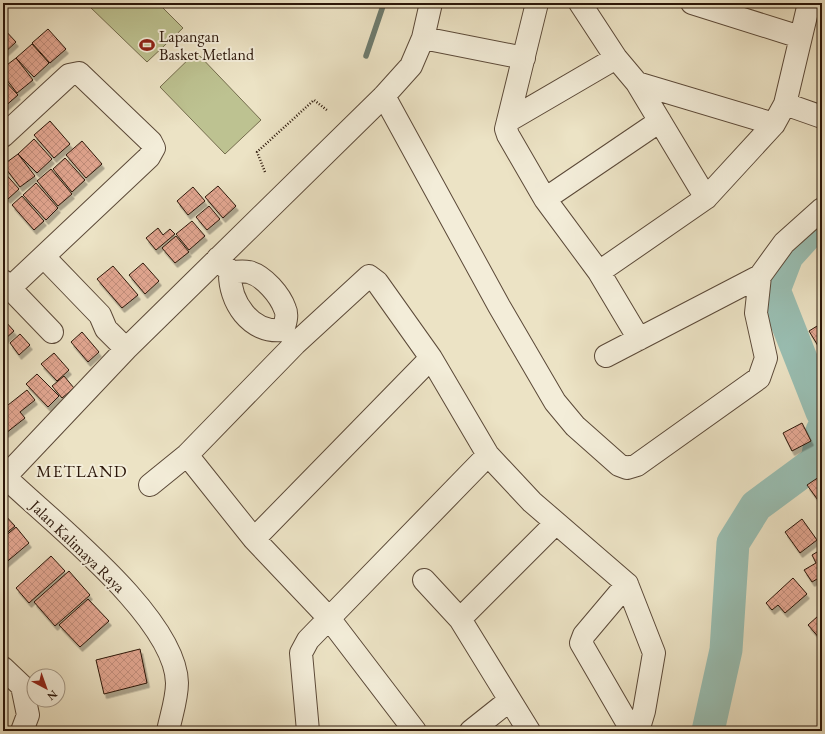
<svg xmlns="http://www.w3.org/2000/svg" width="825" height="734" viewBox="0 0 825 734" font-family="'EB Garamond',serif">
  <style>
    .garden { fill: #bdc291; stroke: #746c4d }
    .lines { fill: none; stroke-linecap: round; stroke-linejoin: round }
    .stream { stroke: #6d7b6e; stroke-width: 5.5 }
    .river { stroke: #99beb2; stroke-width: 33 }
    .building { fill: url(#building-cross-hatch); stroke: #2b1609; filter: url(#shadow) }
    .minor-casing { stroke: #5b4938; stroke-width: 24 }
    .path { stroke: #2b1609; stroke-width: 2.5; stroke-dasharray: 1 2; stroke-linecap: butt }
    .minor { stroke: #f3edd9; stroke-width: 22 }
    .labels { text-anchor: middle; stroke-width: 4; stroke-linejoin: round; paint-order: stroke }
    .poi-label { font-size: 16px; fill: #2b1609; stroke: #f3edd9; text-anchor: start }
    .street-label { font-size: 16px; fill: #2b1609; stroke: #f3edd9 }
    .neighbourhood-label { font-size: 17px; letter-spacing: 1px; fill: #2b1609; stroke: #f3edd9 }
  </style>
  <defs>
    <pattern id="building-cross-hatch" width="8" height="8" patternUnits="userSpaceOnUse"><rect width="8" height="8" fill="#e3a792"/><path d="M0 0l8 8M0 8l8-8" fill="none" stroke="#c38f7d"/></pattern>
    <filter id="shadow"><feDropShadow dx="2.5" dy="4.5" stdDeviation="0" flood-color="#0004"/></filter>
  </defs>
  <rect width="100%" height="100%" fill="#ece3c5"/>
  <filter id="stains"><feTurbulence type="fractalNoise" baseFrequency=".005" numOctaves="4"/><feColorMatrix values="0 0 0 0 .2 0 0 0 0 .09 0 0 0 0 .02 0 0 0 .5 -.17"/></filter>
  <radialGradient id="worn" r=".72"><stop offset=".6" stop-color="#630" stop-opacity="0"/><stop offset="1" stop-color="#630" stop-opacity=".3"/></radialGradient>
  <path class="garden" d="M 92,3 L 158,3 L 183,28 L 147,62 L 89,6 Z
    M 196,52 L 261,120 L 225,154 L 160,87 Z"/>
  <g class="lines">
    <path class="stream" d="M 366,56 L 384,3"/>
    <path class="river" d="M 814,226 L 787,256 L 774,290 L 822,412
      M 708,731 L 726,650 L 733,543 L 756,506 L 817,461 L 822,431"/>
  </g>
  <path class="building" d="M 3,28 L 16,42 L 3,54 Z
    M 48,29 L 66,49 L 50,63 L 32,43 Z
    M 32,44 L 49,63 L 34,77 L 16,58 Z
    M 16,58 L 33,80 L 17,93 L 3,75 L 3,68 Z
    M 3,79 L 18,95 L 3,108 Z
    M 50,121 L 70,144 L 54,158 L 34,135 Z
    M 34,139 L 52,159 L 37,173 L 18,154 Z
    M 82,141 L 102,164 L 86,178 L 66,155 Z
    M 18,154 L 35,176 L 20,187 L 3,165 Z
    M 65,158 L 85,180 L 72,192 L 53,169 Z
    M 51,169 L 72,194 L 58,206 L 37,181 Z
    M 3,171 L 19,189 L 8,199 L 3,194 Z
    M 36,183 L 58,208 L 46,220 L 23,195 Z
    M 218,186 L 236,206 L 223,218 L 205,197 Z
    M 193,187 L 205,201 L 188,215 L 177,201 Z
    M 22,196 L 44,221 L 34,230 L 12,205 Z
    M 209,206 L 220,219 L 207,230 L 196,217 Z
    M 192,221 L 205,236 L 189,250 L 176,234 Z
    M 158,228 L 163,235 L 170,229 L 175,234 L 156,250 L 146,238 Z
    M 176,236 L 189,252 L 175,263 L 162,248 Z
    M 143,263 L 159,281 L 145,294 L 129,275 Z
    M 113,266 L 138,295 L 122,308 L 97,279 Z
    M 5,321 L 14,331 L 5,339 L 3,338 Z
    M 822,323 L 822,348 L 820,349 L 809,331 Z
    M 82,332 L 99,352 L 88,362 L 71,342 Z
    M 20,334 L 30,345 L 19,355 L 10,343 Z
    M 54,353 L 69,370 L 57,381 L 41,364 Z
    M 37,374 L 59,396 L 48,407 L 26,384 Z
    M 64,376 L 74,388 L 62,398 L 52,386 Z
    M 27,390 L 35,400 L 20,412 L 25,418 L 6,433 L 3,430 L 3,409 Z
    M 802,423 L 811,441 L 792,451 L 783,433 Z
    M 822,475 L 822,501 L 820,503 L 807,485 Z
    M 3,513 L 15,526 L 3,536 Z
    M 802,519 L 817,540 L 800,553 L 785,532 Z
    M 16,527 L 29,543 L 3,565 L 3,538 Z
    M 822,549 L 822,576 L 812,582 L 804,570 L 816,563 L 812,555 Z
    M 51,556 L 65,571 L 29,603 L 16,588 Z
    M 69,571 L 90,595 L 55,626 L 34,602 Z
    M 793,578 L 807,594 L 785,613 L 778,605 L 772,610 L 766,603 Z
    M 88,599 L 109,621 L 80,647 L 59,625 Z
    M 818,616 L 822,620 L 821,640 L 808,625 Z
    M 140,649 L 147,683 L 104,694 L 96,660 Z"/>
  <g class="lines">
    <defs>
      <path id="minor" d="M 537,3 L 506,129 L 508,135 L 545,199 L 599,272 L 639,339
        M 580,3 L 616,58 L 637,83 L 706,198
        M 692,3 L 800,37
        M 423,38 L 524,58
        M 637,83 L 774,124
        M 384,96 L 499,306 L 555,402 L 575,426 L 619,465 L 627,468 L 637,465 L 759,378 L 766,358 L 756,313 L 760,276 L 784,243 L 822,209
        M 785,104 L 822,117
        M 508,121 L 616,58
        M 3,136 L 69,75 L 79,73 L 151,142 L 154,148 L 149,157 L 10,288
        M 545,199 L 660,121
        M 44,257 L 100,315 L 106,329 L 126,349
        M 218,258 L 230,272 C 229,301 250,334 283,330
        M 230,272 C 236,272 243,271 249,272 C 264,276 280,295 285,309 C 288,315 285,324 283,330
        M 599,272 L 706,198 L 774,124 L 785,104 L 809,3
        M 3,281 L 52,332
        M 606,356 L 760,276
        M 187,455 L 254,539 L 328,617 L 415,731
        M 3,475 C 49,520 176,617 177,683 C 177,699 171,716 168,731
        M 3,479 L 126,349 L 384,96 L 411,66 L 423,38 L 431,3
        M 150,485 L 187,455 L 295,344 L 369,276 L 377,282 L 431,358 L 488,455 L 532,502 L 627,584 L 654,653 L 644,711 L 638,731
        M 254,539 L 431,358
        M 424,580 L 460,619
        M 627,584 L 584,635 L 581,643 L 632,731
        M 3,668 L 22,686 L 28,715 L 22,731
        M 308,731 L 301,653 L 308,640 L 488,455
        M 471,731 L 510,700
        M 529,731 L 460,619 L 556,523"/>
    </defs>
    <use href="#minor" class="minor-casing"/>
    <path class="path" d="M 265,172 L 257,152 L 314,100 L 328,111"/>
    <use href="#minor" class="minor"/>
  </g>
  <defs>
    <symbol id="stadium-bare" viewBox="-9 -9 18 18"><path d="M0-5a6.5 5 0 1 0 0 10a6.5 5 0 1 0 0-10ZM-3.5-1.8h7v3.6h-7Z" fill="#8f2418" stroke="#f3edd9" stroke-width="2.5" paint-order="stroke"/></symbol>
  </defs>
  <g fill-rule="evenodd">
    <use href="#stadium-bare" x="136" y="34" width="22" height="22"/>
  </g>
  <g class="labels">
    <g class="poi-label">
      <text x="159" y="42">Lapangan<tspan x="159" dy="18">Basket Metland</tspan></text>
    </g>
    <g class="street-label">
      <text transform="translate(78 546) rotate(44)" y="6">Jalan Kalimaya Raya</text>
    </g>
    <g class="neighbourhood-label">
      <text x="82" y="477">METLAND</text>
    </g>
  </g>
  <rect width="825" height="734" fill="none" stroke="#ece3c5" stroke-width="16"/>
  <rect x="4" y="4" width="817" height="726" fill="none" stroke="#2b1609" stroke-width="2"/>
  <rect x="8" y="8" width="809" height="718" fill="none" stroke="#2b1609"/>
  <g transform="translate(46 688) rotate(139)"><circle r="19" fill="#f3edd9" stroke="#a39786"/>
  <path d="M0-3L7 15L0 10L-7 15Z" fill="#8f2418"/>
  <text y="-6" font-size="11" font-weight="bold" text-anchor="middle" fill="#2b1609">N</text>
  </g>
  <rect width="100%" height="100%" filter="url(#stains)"/>
  <rect width="100%" height="100%" fill="url(#worn)"/>
</svg>
